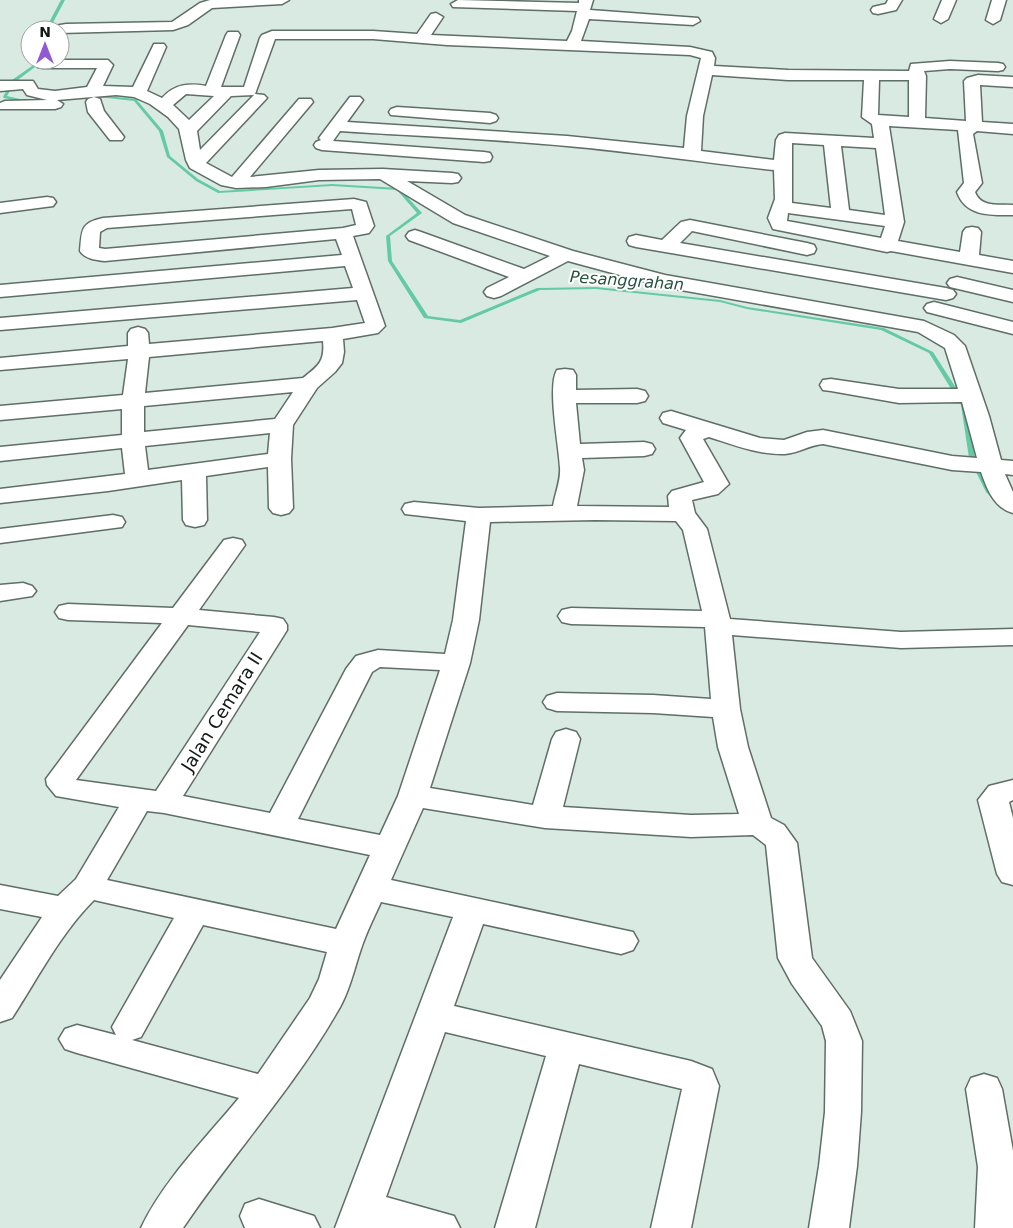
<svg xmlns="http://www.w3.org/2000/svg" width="1013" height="1228" viewBox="0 0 1013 1228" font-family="'DejaVu Sans',sans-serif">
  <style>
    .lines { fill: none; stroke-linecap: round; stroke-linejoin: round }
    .stream { fill: #64caa3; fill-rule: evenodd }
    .street-casing { stroke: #5f6e67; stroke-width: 3 }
    .street { fill: #fff; fill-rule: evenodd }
    .labels { text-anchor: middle; stroke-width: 4; stroke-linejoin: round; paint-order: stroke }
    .far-water-label { font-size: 16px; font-style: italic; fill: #275241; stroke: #fff }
    .street-label { font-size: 18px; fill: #121815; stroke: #fff }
  </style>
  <rect width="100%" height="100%" fill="#d8eae2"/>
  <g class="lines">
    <path class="stream" d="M 61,0 L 65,0 L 49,30 L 45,30 Z
      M 34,60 L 38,60 L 35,67 L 15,82 L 7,96 L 24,100 L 53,98 L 54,98 L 54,100 L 24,102 L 4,98 L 3,97 L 12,80 L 32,66 Z
      M 97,95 L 136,99 L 163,131 L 170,156 L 198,179 L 220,191 L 332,184 L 399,188 L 422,213 L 390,236 L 392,261 L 428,316 L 460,320 L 537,288 L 596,287 L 720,300 L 747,307 L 884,328 L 933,352 L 967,405 L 975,458 L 991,491 L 999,499 L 996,501 L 994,500 L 986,492 L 969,458 L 961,405 L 929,353 L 881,330 L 747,309 L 720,302 L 596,289 L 540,290 L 461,323 L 424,318 L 388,261 L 386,236 L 417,213 L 397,190 L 332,186 L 218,193 L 196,181 L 167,157 L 159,131 L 134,101 L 98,97 L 97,97 Z"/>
    <defs>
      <path id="street" d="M 210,0 L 289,0 L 282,4 L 212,8 L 188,25 L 173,30 L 60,33 L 60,30 L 47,30 L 49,27 L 66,24 L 172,22 L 200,3 Z
        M 458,0 L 579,3 L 579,0 L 593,0 L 590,10 L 698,18 L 700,21 L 693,25 L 589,19 L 581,41 L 690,47 L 712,52 L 715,58 L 714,66 L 788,70 L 909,71 L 911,64 L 950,61 L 998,63 L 1003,64 L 1005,67 L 1003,70 L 998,71 L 950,69 L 924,71 L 926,76 L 925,118 L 966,121 L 964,81 L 967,78 L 978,75 L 1013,77 L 1013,87 L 980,85 L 982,122 L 1013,124 L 1013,134 L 977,131 L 973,134 L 982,183 L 975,192 C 981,208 999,204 1013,205 L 1013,215 C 991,215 966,217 957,192 L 964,183 L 958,130 L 889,126 L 904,222 L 898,241 L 960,252 L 963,232 L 966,228 L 972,227 L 978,228 L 981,232 L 979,255 L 1013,261 L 1013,273 L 891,251 L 887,252 L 773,229 L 768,218 L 775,199 L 774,170 C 705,163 636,152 567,146 C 492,139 416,136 340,131 L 333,141 L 484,152 L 490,153 L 492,157 L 490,161 L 484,162 L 322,150 L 316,148 L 314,145 L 316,142 L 321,140 L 319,138 L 350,97 L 360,97 L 363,100 L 347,122 L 567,136 L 684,148 L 687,116 L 701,58 L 690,55 L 447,45 L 373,39 L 275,39 L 255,94 L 264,95 L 267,98 L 206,163 L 232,177 L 299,99 L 311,99 L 313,102 L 250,177 L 319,170 L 383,169 L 452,173 L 458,174 L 461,178 L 458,182 L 452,183 L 407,181 L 465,215 L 573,251 L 665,275 L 924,321 L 954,335 L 965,346 L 989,416 L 1001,460 L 1013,461 L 1013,475 L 1005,474 L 1013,492 L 1013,513 C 994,508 987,489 981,472 L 952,470 L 823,444 C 810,445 798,453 785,454 C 759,455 734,445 709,437 L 703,439 L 729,484 L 718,494 L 692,500 L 695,513 L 707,529 L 730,619 L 901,632 L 1013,629 L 1013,645 L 901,648 L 732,635 L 740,709 L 748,747 L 771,818 L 784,825 L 797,843 L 812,958 L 850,1011 L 862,1041 L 861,1112 L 857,1166 L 849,1228 L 809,1228 L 819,1166 L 825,1112 L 826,1041 L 822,1026 L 792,984 L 778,958 L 766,845 L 753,835 L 691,837 L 545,828 L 423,808 L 391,880 L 633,932 L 638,941 L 633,950 L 621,954 L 483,924 L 454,1006 L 691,1061 L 712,1069 L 719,1086 L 691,1228 L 651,1228 L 682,1089 L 579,1064 L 535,1228 L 495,1228 L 546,1056 L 445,1032 L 386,1197 L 454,1216 L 460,1228 L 335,1228 L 453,917 L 381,902 C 375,915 368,929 363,943 C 354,968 350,992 336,1014 C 292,1090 232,1155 183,1228 L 141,1228 C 163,1181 206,1138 239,1098 L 77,1053 L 65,1049 L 59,1039 L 65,1029 L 77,1025 L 116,1035 L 112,1027 L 174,918 L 94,900 C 60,934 38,978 12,1018 L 0,1022 L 0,980 L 42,917 L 0,909 L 0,885 L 58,896 L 76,879 L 119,807 L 56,796 L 47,785 L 46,779 L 162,623 L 68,620 L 59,618 L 55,612 L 59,606 L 68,604 L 173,608 L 224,540 L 233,538 L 242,540 L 245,545 L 199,610 L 274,617 L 283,619 L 287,625 L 287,630 L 183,796 L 270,813 L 346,669 L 356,656 L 378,650 L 445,654 L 453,620 L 466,521 L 405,514 L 402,509 L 405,504 L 414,502 L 479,508 L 553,506 C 555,494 561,480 560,468 C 559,446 547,386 557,370 L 565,369 L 573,370 L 576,375 L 576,390 L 637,389 L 645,391 L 648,396 L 645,401 L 637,403 L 576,403 L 580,444 L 644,442 L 652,444 L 655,449 L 652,454 L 644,456 L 582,458 L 584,470 L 577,506 L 669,507 L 668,496 L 672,491 L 704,482 L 680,438 L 686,430 L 663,423 L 660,418 L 663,413 L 671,411 L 760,438 L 784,440 L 807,432 L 823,430 L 952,456 L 977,458 L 962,402 L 899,403 L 831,391 L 823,390 L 820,385 L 823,380 L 831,379 L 899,389 L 958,389 L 945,348 L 918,332 L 664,287 L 568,261 L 501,296 L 494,298 L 487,296 L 484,292 L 487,288 L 509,277 L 409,240 L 406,236 L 409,232 L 415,230 L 421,232 L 524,269 L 550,256 L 453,223 L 380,179 L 319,180 L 266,187 L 236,188 L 221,185 L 190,168 L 186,160 L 179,129 L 168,117 L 150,104 L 134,97 L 116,95 L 57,100 L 63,104 L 61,107 L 55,109 L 0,109 L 0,103 L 5,101 L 47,100 L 27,95 L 23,89 L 0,91 L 0,81 L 33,81 L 38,89 L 55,91 L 87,87 L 97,68 L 43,68 L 38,67 L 36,64 L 41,60 L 108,60 L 113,65 L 103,86 L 133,87 L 154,44 L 164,44 L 166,47 L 147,91 L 162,98 C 175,84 188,83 206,86 L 226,35 L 228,32 L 238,32 L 240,35 L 221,87 L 244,87 L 260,38 L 262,35 L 272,31 L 373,31 L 417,34 L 431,14 L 436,13 L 443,17 L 431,35 L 567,41 L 572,31 L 577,11 L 453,7 L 451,4 ZM 712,75 L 788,80 L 864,80 L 862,117 L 872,124 L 874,138 L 785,133 L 779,135 L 776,140 L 774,160 L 701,151 L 703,116 ZM 879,80 L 909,80 L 909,117 L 878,115 ZM 186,94 L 214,96 L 189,120 L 173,105 ZM 254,95 L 200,150 L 197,131 L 231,96 ZM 792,143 L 824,145 L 831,208 L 792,203 ZM 841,146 L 876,148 L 885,215 L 849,210 ZM 788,213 L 885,226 L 881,238 L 787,221 ZM 595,520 L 676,521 L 683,530 L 702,611 L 571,608 L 562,610 L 558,616 L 562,622 L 571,624 L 705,627 L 711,699 L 653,695 L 557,693 L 547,696 L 543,702 L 547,708 L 557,711 L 653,713 L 713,717 L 718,747 L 739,814 L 691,815 L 563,807 L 580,739 L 576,732 L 566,729 L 556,732 L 552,739 L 533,805 L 430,788 L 470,663 L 479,620 L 490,522 ZM 188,625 L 260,632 L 156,791 L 76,780 ZM 380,667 L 440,670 L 398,796 L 380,835 L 298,819 L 372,672 ZM 147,811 L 164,813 L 370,855 L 336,929 L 107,880 ZM 203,925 L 327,952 L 319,979 L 310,998 L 258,1074 L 132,1040 L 141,1037 Z
        M 888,0 L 902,0 L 896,10 L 878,14 L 873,13 L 871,10 L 873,7 L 886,4 Z
        M 942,0 L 956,0 L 948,19 L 941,23 L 934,19 Z
        M 992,0 L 1006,0 L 1000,20 L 993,24 L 986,20 Z
        M 94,97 L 100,99 L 104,111 L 124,137 L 122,140 L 110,140 L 88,112 L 86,102 L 88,99 Z
        M 397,107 L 490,113 L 496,115 L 498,118 L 496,121 L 490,123 L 391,115 L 389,112 L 391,109 Z
        M 47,197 L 53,198 L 56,202 L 53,206 L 0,213 L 0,203 Z
        M 354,199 L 366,202 L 374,226 L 369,233 L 353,236 L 385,326 L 378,333 L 343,339 L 344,352 L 342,363 L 335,372 L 317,388 L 293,425 L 291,459 L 293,508 L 289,513 L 281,515 L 273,513 L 269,508 L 268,467 L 206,476 L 207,520 L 204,525 L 195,527 L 186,525 L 183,520 L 182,480 L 108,491 L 0,503 L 0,489 L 125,474 L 122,448 L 0,461 L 0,447 L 122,435 L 122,409 L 0,420 L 0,406 L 123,395 L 128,359 L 0,370 L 0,358 L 128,346 L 128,333 L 131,329 L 138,327 L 145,329 L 148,333 L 149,344 L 332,328 L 365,323 L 357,300 L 0,330 L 0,318 L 353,288 L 345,266 L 0,297 L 0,285 L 342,255 L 336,239 L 105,261 C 96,260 85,259 80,251 C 82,230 80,223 103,218 ZM 352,209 L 356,225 L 343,228 L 105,249 L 99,248 L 100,232 L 107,228 ZM 323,341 C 325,362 318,366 303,378 L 145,393 L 149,357 ZM 293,392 L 275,419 L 144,432 L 144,406 ZM 270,433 L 268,454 L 148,470 L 145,446 Z
        M 690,220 L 807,243 L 814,245 L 816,249 L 814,253 L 807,255 L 692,231 L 680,243 L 946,288 L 953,290 L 956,294 L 953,298 L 946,300 L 636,247 L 629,245 L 627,241 L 629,237 L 636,235 L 662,240 L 681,222 Z
        M 957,277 L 1013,290 L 1013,302 L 950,287 L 947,283 L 950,279 Z
        M 934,302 L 1013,322 L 1013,334 L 927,312 L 924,308 L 927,304 Z
        M 113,515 L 122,517 L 125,522 L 122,527 L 0,543 L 0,529 Z
        M 23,583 L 32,586 L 36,591 L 32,596 L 0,601 L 0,585 Z
        M 1013,780 L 1013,800 L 1009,802 L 1013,818 L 1013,885 L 1002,882 L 997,874 L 978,800 L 989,786 Z
        M 984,1074 L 997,1078 L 1002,1089 L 1013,1151 L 1013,1228 L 975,1228 L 978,1167 L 966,1089 L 971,1078 Z
        M 259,1199 L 314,1216 L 320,1228 L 245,1228 L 240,1216 L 245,1204 Z"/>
    </defs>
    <use href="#street" class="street-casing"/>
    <use href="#street" class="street"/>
  </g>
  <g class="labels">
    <g class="far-water-label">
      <text transform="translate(627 280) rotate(4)" y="6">Pesanggrahan</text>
    </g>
    <g class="street-label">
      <text transform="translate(222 712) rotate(-58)" y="6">Jalan Cemara II</text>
    </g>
  </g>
  <g transform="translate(45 45)"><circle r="24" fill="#ffffff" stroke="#a0a3a1"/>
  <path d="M0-4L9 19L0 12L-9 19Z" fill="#915ad3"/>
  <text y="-8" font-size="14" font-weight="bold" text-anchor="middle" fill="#121815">N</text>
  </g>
</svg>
